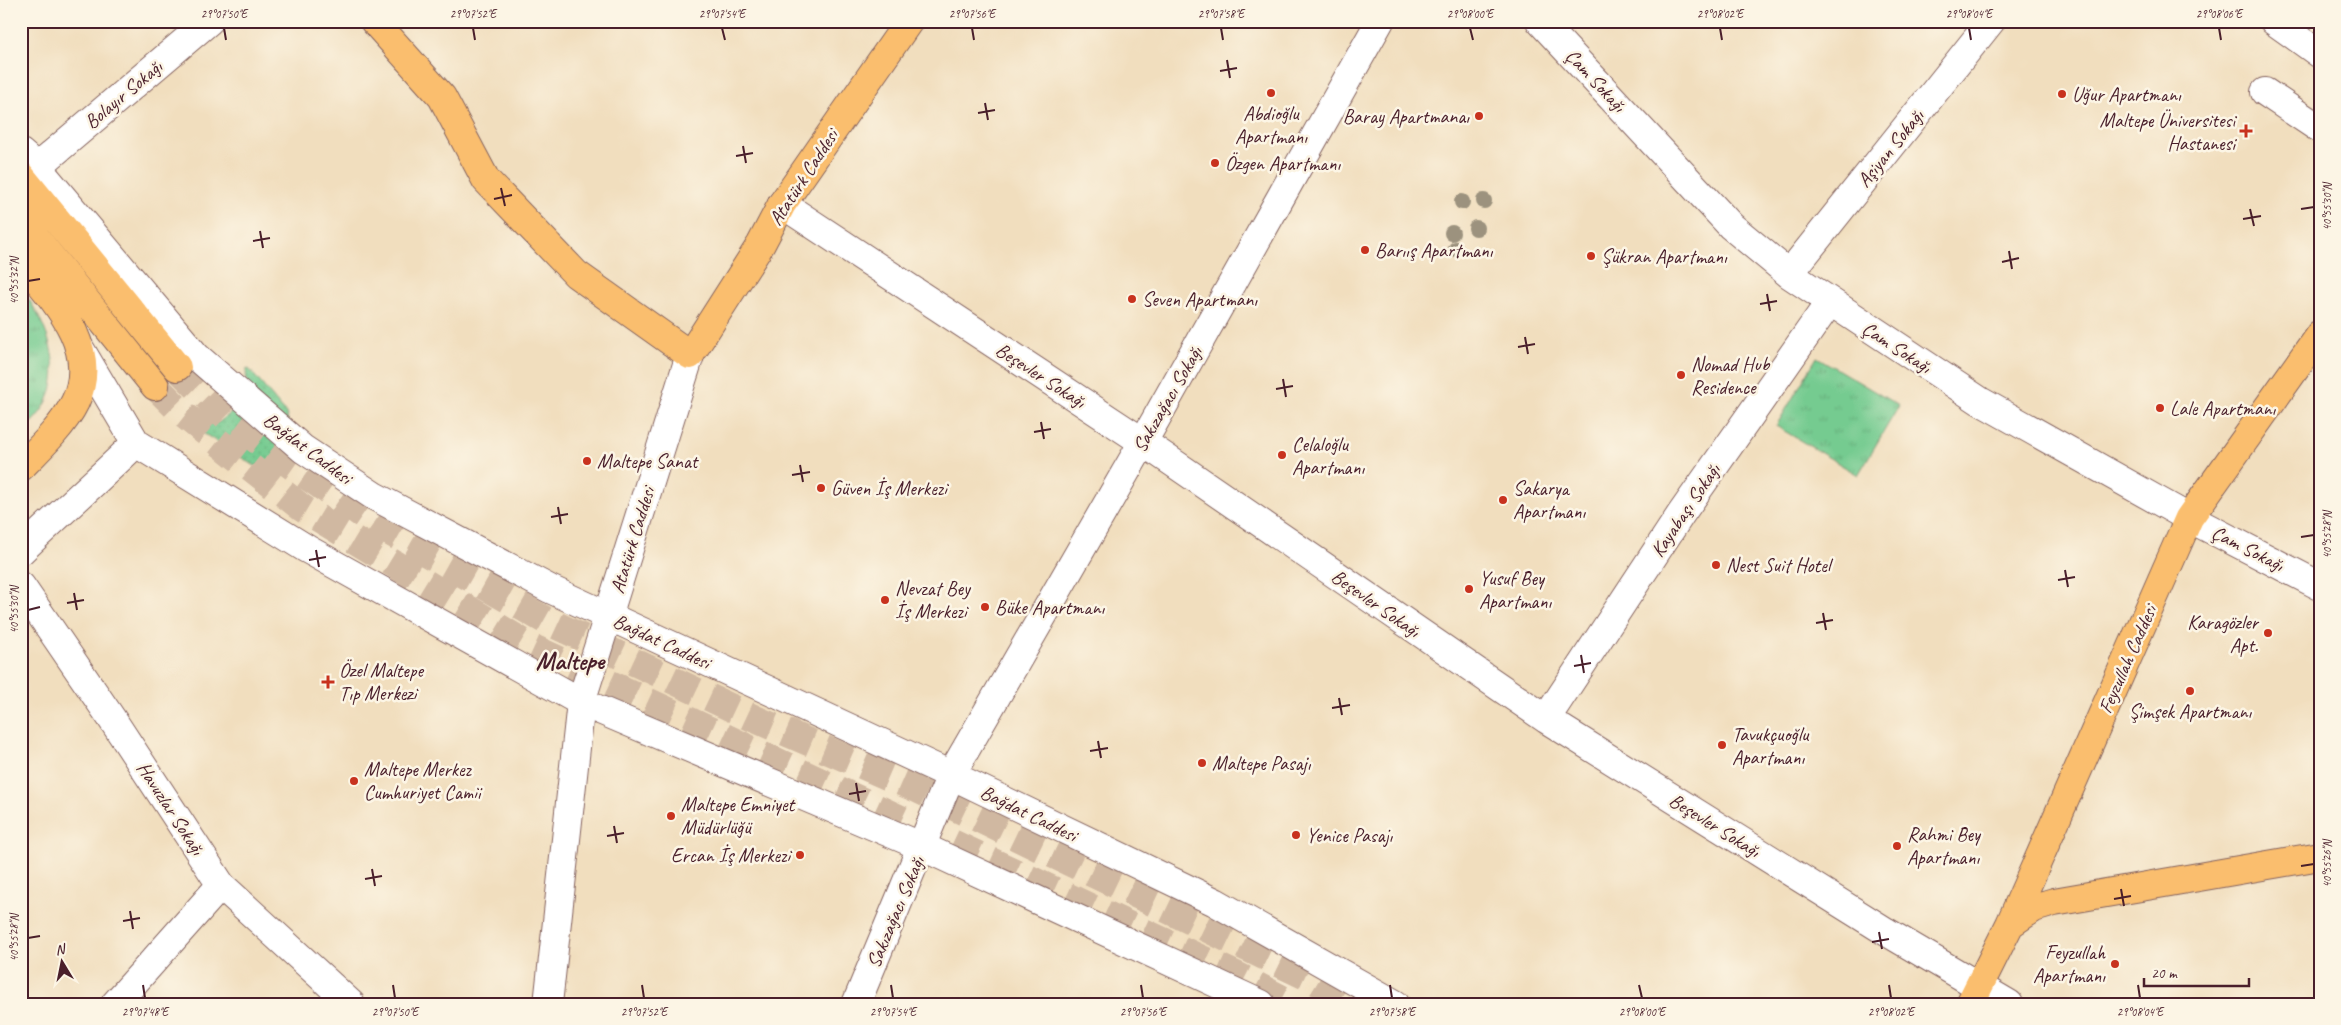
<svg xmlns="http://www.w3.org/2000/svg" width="2341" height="1025" viewBox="0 0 2341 1025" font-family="Caveat,sans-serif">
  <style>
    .grass { fill: url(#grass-dots); stroke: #60755e }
    .park { fill: url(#park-tufts); stroke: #60755e }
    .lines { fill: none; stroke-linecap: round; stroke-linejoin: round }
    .major-tunnel { stroke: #d0b8a1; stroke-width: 28; stroke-dasharray: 28 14; stroke-linecap: butt }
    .minor-casing { stroke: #84625e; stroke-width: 30 }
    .major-casing { stroke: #84625e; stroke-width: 30 }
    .minor { stroke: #fff; stroke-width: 28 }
    .major { stroke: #fabe6e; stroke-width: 28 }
    .tree { fill: #9c927e }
    .ticks { fill: none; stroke: #4a1f2b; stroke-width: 2 }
    .poi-dot { fill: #c8321e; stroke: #fcf5e5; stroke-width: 2 }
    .labels { text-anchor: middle; stroke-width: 5; stroke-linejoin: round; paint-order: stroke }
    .street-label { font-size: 20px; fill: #4a1f2b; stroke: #fcf5e5 }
    .poi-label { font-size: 20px; fill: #4a1f2b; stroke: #fcf5e5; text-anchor: start }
    .district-label { font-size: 25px; font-weight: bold; fill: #4a1f2b; stroke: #fcf5e5 }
    .neatline { fill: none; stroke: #4a1f2b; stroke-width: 2 }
    .ticks-label { font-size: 12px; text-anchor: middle; fill: #4a1f2b }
  </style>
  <defs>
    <pattern id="grass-dots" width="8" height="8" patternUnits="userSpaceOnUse" patternTransform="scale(1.25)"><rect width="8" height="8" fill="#75cb90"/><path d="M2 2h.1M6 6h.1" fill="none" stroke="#67ae7c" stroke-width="1.8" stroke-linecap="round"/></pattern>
    <pattern id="park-tufts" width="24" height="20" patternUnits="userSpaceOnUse" patternTransform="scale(1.25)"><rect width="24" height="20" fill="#75cb90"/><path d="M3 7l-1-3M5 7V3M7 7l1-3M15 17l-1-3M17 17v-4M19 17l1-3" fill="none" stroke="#67ae7c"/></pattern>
  </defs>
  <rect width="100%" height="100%" fill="#fcf5e5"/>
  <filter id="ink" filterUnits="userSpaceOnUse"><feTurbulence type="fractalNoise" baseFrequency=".02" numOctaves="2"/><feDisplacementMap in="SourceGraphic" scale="10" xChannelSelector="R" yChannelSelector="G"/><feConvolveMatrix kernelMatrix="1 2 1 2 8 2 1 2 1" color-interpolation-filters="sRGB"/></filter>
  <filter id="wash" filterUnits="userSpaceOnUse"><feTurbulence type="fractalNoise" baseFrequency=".0096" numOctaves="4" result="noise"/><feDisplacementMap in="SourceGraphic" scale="20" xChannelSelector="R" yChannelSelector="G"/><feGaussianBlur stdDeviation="1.12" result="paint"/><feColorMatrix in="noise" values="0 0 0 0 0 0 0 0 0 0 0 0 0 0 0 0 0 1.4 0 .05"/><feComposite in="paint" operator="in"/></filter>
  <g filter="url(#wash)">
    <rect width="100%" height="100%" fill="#f1debe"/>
    <path class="grass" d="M 249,369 L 286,413 L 290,429 L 288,454 L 280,461 L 255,466 L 192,426 L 219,422 L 237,408 L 247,391 L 246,370 Z"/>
    <path class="park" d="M 21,288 C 54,333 74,393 21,431 Z
      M 1817,357 L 1899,406 L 1858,475 L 1776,426 Z"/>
  </g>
  <g filter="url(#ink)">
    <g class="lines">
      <path class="major-tunnel" d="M 177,367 L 229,419 L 288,463 L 379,526 L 545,620 L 753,718 L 917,789 L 1312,979 L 1353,1004
        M 155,386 L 184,415 L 302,508 L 531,647 L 1238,976 L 1292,1004"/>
      <defs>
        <path id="minor" d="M 1540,21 L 1731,226 L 1789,274 L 1980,401 L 2189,518 L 2320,586
          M 2274,21 L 2320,54
          M 2265,92 L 2320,129
          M 21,153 L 37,167 L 196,356 L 303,449 L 374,496 L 550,589 L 951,775 L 1215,902 L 1395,1004
          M 37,167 L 209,21
          M 782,204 L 1143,442 L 1546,719 L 1885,931 L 2009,1004
          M 1789,274 L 1991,21
          M 79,347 L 136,443
          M 21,551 C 59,514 98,480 136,443 L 307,549 L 581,702 L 923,847 L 1261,1004
          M 21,586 L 112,719 L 221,885 L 351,1004
          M 1546,719 L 1681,514 L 1829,303
          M 115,1004 L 221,885
          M 548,1004 L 581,702 L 690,355
          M 856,1004 L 951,775 L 1143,442 L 1380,21"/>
        <path id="major" d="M 374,21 L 442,97 L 486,180 L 576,274 L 690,355 L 761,244 L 782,204 L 909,21
          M 21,176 L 177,367
          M 21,220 L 155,386
          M 21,260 C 53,299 101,347 75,402 C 64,425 39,449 21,467
          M 2010,924 L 2034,908 L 2054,902 L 2320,856
          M 1970,1004 L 2010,924 L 2189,518 L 2320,334"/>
      </defs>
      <use href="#minor" class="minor-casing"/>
      <use href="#major" class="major-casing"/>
      <use href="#minor" class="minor"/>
      <use href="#major" class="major"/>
    </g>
    <g class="tree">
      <circle cx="1484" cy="201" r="8"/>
      <circle cx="1462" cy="202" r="8"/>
      <circle cx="1476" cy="228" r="8"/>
      <circle cx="1452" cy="233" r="8"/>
      <circle cx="1456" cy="249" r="8"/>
    </g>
  </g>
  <path class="ticks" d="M 224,28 L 226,40M 473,28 L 475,40M 722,28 L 725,40M 972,28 L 974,40M 1221,28 L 1223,40M 1470,28 L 1473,40M 1720,28 L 1722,40M 1969,28 L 1971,40M 2219,28 L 2221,40M 1227,60 L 1230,78M 1220,71 L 1237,68M 985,103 L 988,120M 978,113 L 995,110M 743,146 L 746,163M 736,156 L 753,153M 501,188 L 505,206M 494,199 L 512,195M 2250,209 L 2254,226M 2301,209 L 2314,207M 2243,219 L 2261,216M 260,231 L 263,248M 253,241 L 270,238M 2009,251 L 2012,269M 2002,262 L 2019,258M 28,281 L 40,279M 1767,294 L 1770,311M 1760,304 L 1777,301M 1525,337 L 1528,354M 1518,347 L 1535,344M 1283,379 L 1286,397M 1276,389 L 1293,386M 1041,422 L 1044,439M 1034,432 L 1051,429M 800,465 L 803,482M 792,475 L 810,472M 558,507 L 561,524M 551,517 L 568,514M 2301,537 L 2314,535M 316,550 L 319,567M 309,560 L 326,557M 2065,570 L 2068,587M 2058,580 L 2075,577M 74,593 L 77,610M 67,603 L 84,600M 28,610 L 40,607M 1823,613 L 1826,630M 1816,623 L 1833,620M 1581,655 L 1584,673M 1574,666 L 1591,663M 1339,698 L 1342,715M 1332,708 L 1350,705M 1098,741 L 1101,758M 1090,751 L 1108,748M 856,783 L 859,801M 849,794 L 866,791M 614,826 L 617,843M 607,836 L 624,833M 2301,866 L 2314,864M 372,869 L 375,886M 365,879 L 382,876M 2121,889 L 2124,906M 2114,899 L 2131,896M 130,911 L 133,929M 123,921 L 140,918M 1879,932 L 1882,949M 28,938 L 40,936M 1872,942 L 1889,939M 143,985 L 145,998M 393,985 L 395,998M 642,985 L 644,998M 891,985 L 893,998M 1141,985 L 1143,998M 1390,985 L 1392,998M 1639,985 L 1642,998M 1889,985 L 1891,998M 2138,985 L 2140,998"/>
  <g class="poi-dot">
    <circle cx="1271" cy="93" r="5"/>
    <circle cx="2062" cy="94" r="5"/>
    <circle cx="1479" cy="116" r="5"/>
    <path d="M2243.5 123.5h5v5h5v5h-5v5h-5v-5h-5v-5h5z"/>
    <circle cx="1215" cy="163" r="5"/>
    <circle cx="1365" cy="250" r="5"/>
    <circle cx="1591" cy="256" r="5"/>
    <circle cx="1132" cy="299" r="5"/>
    <circle cx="1681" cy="375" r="5"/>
    <circle cx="2160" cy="408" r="5"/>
    <circle cx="1282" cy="455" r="5"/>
    <circle cx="587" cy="461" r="5"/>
    <circle cx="821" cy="488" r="5"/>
    <circle cx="1503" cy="500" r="5"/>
    <circle cx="1716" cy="565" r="5"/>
    <circle cx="1469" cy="589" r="5"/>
    <circle cx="885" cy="600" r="5"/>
    <circle cx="985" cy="607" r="5"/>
    <circle cx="2268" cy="633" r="5"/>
    <path d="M325.5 674.5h5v5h5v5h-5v5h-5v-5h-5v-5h5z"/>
    <circle cx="2190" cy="691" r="5"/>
    <circle cx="1722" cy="745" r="5"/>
    <circle cx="1202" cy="763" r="5"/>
    <circle cx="354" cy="781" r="5"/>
    <circle cx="671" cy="816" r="5"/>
    <circle cx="1296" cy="835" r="5"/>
    <circle cx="1897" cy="846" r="5"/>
    <circle cx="800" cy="855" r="5"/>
    <circle cx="2115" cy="964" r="5"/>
  </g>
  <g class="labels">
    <g class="street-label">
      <text transform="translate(1596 80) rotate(47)" y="7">Çam Sokağı</text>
      <text transform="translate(123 94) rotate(-40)" y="7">Bolayır Sokağı</text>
      <text transform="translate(1890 148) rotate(-51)" y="7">Aşiyan Sokağı</text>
      <text transform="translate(803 177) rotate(-57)" y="7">Atatürk Caddesi</text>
      <text transform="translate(1897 347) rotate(33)" y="7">Çam Sokağı</text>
      <text transform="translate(1041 375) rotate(33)" y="7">Beşevler Sokağı</text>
      <text transform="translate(1167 399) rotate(-60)" y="7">Sakızağacı Sokağı</text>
      <text transform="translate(308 448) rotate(37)" y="7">Bağdat Caddesi</text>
      <text transform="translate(1685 510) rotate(-56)" y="7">Kayabaşı Sokağı</text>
      <text transform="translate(632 540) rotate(-73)" y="7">Atatürk Caddesi</text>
      <text transform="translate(2248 548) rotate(27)" y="7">Çam Sokağı</text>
      <text transform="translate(1376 603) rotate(35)" y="7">Beşevler Sokağı</text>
      <text transform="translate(662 641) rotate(25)" y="7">Bağdat Caddesi</text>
      <text transform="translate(2127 659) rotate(-66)" y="7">Feyzullah Caddesi</text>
      <text transform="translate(171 808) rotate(57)" y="7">Havuzlar Sokağı</text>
      <text transform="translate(1029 813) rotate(26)" y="7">Bağdat Caddesi</text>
      <text transform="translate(1715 825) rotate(32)" y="7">Beşevler Sokağı</text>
      <text transform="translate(895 912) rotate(-67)" y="7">Sakızağacı Sokağı</text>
    </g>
    <g class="poi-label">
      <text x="2072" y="101">Uğur Apartmanı</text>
      <text x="1271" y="120" text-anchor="middle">Abdioğlu<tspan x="1271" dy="23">Apartmanı</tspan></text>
      <text x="1469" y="123" text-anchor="end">Baray Apartmanaı</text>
      <text x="2235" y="127" text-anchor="end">Maltepe Üniversitesi<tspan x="2235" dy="23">Hastanesi</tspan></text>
      <text x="1225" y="170">Özgen Apartmanı</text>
      <text x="1375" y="257">Barıış Apartmanı</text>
      <text x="1601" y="263">Şükran Apartmanı</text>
      <text x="1142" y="306">Seven Apartmanı</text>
      <text x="1691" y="371">Nomad Hub<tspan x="1691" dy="23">Residence</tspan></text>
      <text x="2170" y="415">Lale Apartmanı</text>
      <text x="1292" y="451">Celaloğlu<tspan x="1292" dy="23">Apartmanı</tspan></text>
      <text x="597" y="468">Maltepe Sanat</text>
      <text x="831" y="495">Güven İş Merkezi</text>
      <text x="1513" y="495">Sakarya<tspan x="1513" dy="23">Apartmanı</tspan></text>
      <text x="1726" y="572">Nest Suit Hotel</text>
      <text x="1479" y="585">Yusuf Bey<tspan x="1479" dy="23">Apartmanı</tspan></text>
      <text x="895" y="595">Nevzat Bey<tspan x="895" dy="23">İş Merkezi</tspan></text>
      <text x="995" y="614">Büke Apartmanı</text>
      <text x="2258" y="629" text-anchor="end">Karagözler<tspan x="2258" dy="23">Apt.</tspan></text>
      <text x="339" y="677">Özel Maltepe<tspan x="339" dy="23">Tıp Merkezi</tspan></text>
      <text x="2190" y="718" text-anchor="middle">Şimşek Apartmanı</text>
      <text x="1732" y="741">Tavukçuoğlu<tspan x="1732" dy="23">Apartmanı</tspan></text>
      <text x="1212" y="770">Maltepe Pasajı</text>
      <text x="364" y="776">Maltepe Merkez<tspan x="364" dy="23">Cumhuriyet Camii</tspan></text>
      <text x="681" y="811">Maltepe Emniyet<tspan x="681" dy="23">Müdürlüğü</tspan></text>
      <text x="1907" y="841">Rahmi Bey<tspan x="1907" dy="23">Apartmanı</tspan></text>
      <text x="1306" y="842">Yenice Pasajı</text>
      <text x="790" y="862" text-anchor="end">Ercan İş Merkezi</text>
      <text x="2105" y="959" text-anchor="end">Feyzullah<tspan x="2105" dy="23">Apartmanı</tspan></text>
    </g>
    <g class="district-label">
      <text x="570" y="669">Maltepe</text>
    </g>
  </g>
  <rect width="2341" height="1025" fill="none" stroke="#fcf5e5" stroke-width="55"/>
  <g transform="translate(62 962) rotate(350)" stroke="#fcf5e5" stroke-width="4" paint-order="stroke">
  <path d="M0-4L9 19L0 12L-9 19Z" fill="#4a1f2b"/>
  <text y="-8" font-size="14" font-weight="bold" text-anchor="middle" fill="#4a1f2b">N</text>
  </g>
  <path d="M2144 978v8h105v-8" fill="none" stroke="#4a1f2b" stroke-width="2.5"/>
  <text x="2151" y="978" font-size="15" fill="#4a1f2b" stroke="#fcf5e5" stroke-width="4" paint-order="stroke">20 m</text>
  <rect x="28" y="28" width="2286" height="970" class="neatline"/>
  <g class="ticks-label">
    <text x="224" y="18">29°07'50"E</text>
    <text x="473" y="18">29°07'52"E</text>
    <text x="722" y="18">29°07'54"E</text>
    <text x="972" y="18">29°07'56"E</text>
    <text x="1221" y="18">29°07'58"E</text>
    <text x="1470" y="18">29°08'00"E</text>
    <text x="1720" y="18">29°08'02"E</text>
    <text x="1969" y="18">29°08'04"E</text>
    <text x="2219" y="18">29°08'06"E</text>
    <text transform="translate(2327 207) rotate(-90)" y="4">40°55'30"N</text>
    <text transform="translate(14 281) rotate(-90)" y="4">40°55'32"N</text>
    <text transform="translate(2327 535) rotate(-90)" y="4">40°55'28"N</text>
    <text transform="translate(14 610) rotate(-90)" y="4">40°55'30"N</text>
    <text transform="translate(2327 864) rotate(-90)" y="4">40°55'26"N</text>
    <text transform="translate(14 938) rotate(-90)" y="4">40°55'28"N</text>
    <text x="145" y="1016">29°07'48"E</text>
    <text x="395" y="1016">29°07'50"E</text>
    <text x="644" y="1016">29°07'52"E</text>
    <text x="893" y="1016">29°07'54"E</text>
    <text x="1143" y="1016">29°07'56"E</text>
    <text x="1392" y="1016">29°07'58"E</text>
    <text x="1642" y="1016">29°08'00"E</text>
    <text x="1891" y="1016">29°08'02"E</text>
    <text x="2140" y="1016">29°08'04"E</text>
  </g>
</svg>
